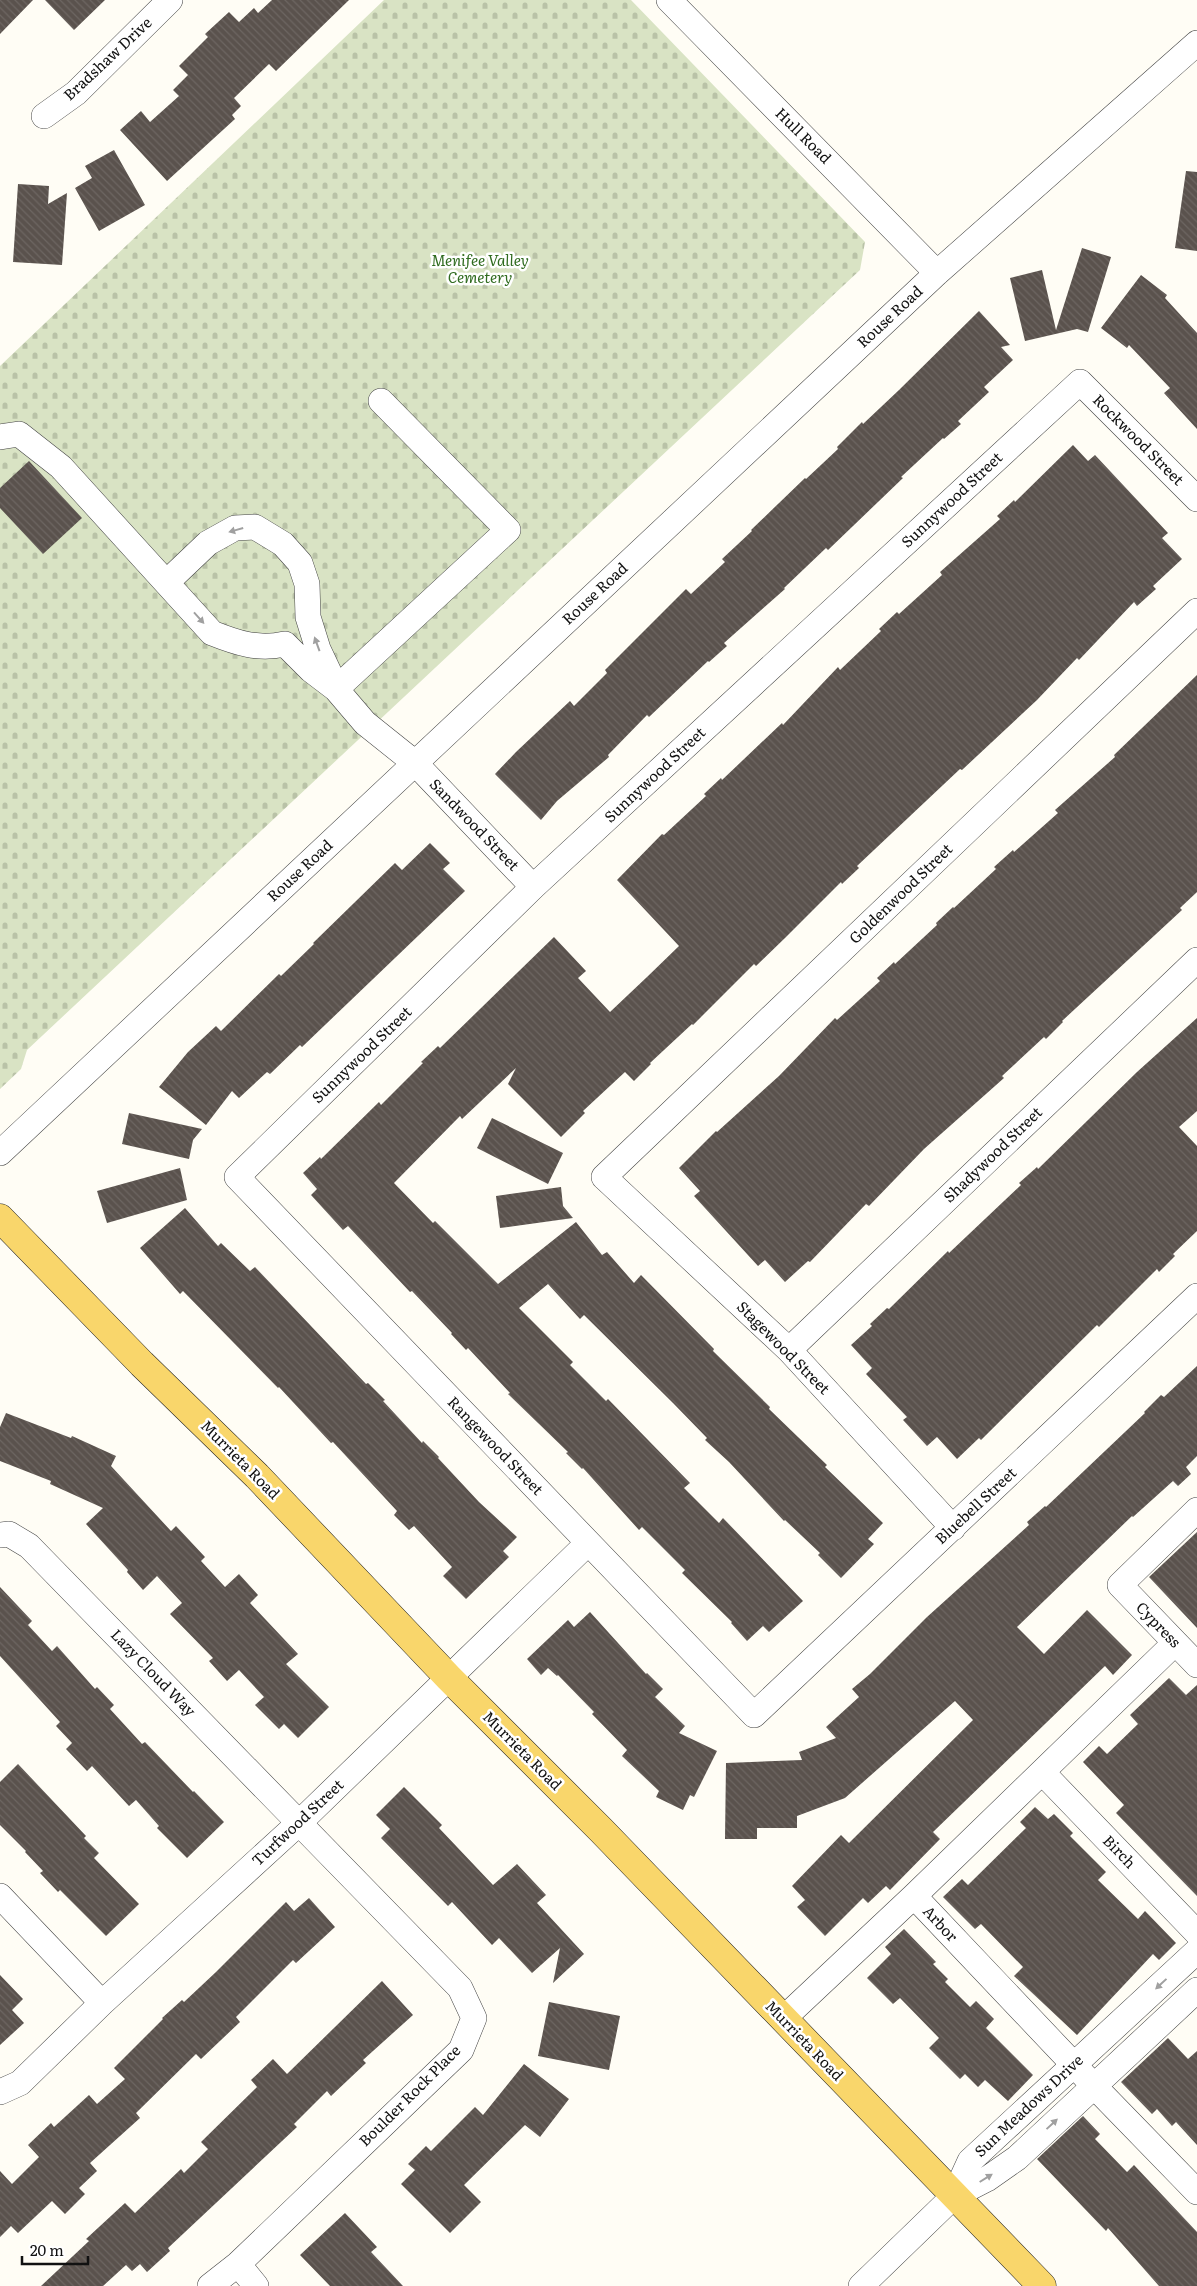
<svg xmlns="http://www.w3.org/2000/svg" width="1197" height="2286" viewBox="0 0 1197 2286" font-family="Literata,serif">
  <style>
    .cemetery { fill: url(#cemetery-stones) }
    .building { fill: url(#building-back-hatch) }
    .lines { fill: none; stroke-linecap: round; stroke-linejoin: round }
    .minor-casing { stroke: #444; stroke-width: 26 }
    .major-casing { stroke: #222; stroke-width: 29 }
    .minor { stroke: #fff; stroke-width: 25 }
    .major { stroke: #f9d66b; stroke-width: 28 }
    .oneway { fill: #a0a0a0 }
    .labels { text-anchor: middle; stroke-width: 5; stroke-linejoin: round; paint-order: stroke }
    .street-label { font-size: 15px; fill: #111; stroke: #fff }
    .park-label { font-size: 15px; font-style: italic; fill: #2f6b1f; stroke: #fff }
  </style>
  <defs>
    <pattern id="cemetery-stones" width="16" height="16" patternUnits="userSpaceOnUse" patternTransform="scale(1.25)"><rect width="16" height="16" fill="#d9e3c4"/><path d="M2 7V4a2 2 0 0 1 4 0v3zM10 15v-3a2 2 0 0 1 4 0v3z" fill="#b9c2a7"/></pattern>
    <pattern id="building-back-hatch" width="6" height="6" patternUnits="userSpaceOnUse" patternTransform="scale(1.25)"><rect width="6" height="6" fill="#5a524d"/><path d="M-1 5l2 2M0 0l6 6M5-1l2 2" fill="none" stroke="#6d6662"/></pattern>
  </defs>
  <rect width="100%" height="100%" fill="#fffdf5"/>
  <path class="cemetery" d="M 384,0 L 631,0 L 865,242 L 860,270 L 27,1050 L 21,1069 L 0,1089 L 0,366 Z"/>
  <path class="building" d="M 0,0 L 33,0 L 0,34 Z
    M 45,0 L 105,0 L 74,30 Z
    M 272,0 L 349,0 L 276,71 L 269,64 L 234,98 L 241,106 L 232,115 L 235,119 L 167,181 L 120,130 L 141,111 L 150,122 L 179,96 L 173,90 L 188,75 L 179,66 L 208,37 L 205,34 L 229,12 L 239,22 L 254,8 L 258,13 Z
    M 114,150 L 145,205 L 99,231 L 75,188 L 92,178 L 85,166 Z
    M 1186,171 L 1197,172 L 1197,251 L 1175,248 Z
    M 18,184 L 49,186 L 48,204 L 67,193 L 62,265 L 13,262 Z
    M 1082,248 L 1111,257 L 1088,332 L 1077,329 L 1025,341 L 1010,278 L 1042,270 L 1056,330 Z
    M 1141,275 L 1167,295 L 1165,298 L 1197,333 L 1197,429 L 1164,393 L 1170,388 L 1129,345 L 1127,348 L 1101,328 Z
    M 979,311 L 1010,345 L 1001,347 L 1013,360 L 984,387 L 989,392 L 958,421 L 961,424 L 944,439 L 943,438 L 901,477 L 903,478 L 828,550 L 826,548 L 784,588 L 785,589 L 724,643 L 727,646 L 709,662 L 708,661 L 649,717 L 647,715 L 608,755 L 609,757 L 557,801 L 541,820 L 495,774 L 516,752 L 570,701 L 574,706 L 607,673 L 605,670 L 686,589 L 691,594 L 725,562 L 722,559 L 752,531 L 751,530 L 805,478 L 806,479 L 838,449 L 837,447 L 862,422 L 863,424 L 899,390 Z
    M 1073,445 L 1088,461 L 1095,455 L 1168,533 L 1162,538 L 1182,559 L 1153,586 L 1156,589 L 1137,606 L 1134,602 L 1079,660 L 1077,658 L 1037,700 L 962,770 L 960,769 L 857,866 L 859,868 L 842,884 L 841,882 L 785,938 L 756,966 L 754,964 L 693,1025 L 692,1024 L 650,1063 L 651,1064 L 634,1081 L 625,1072 L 583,1111 L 585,1113 L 561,1137 L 508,1084 L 516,1068 L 462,1119 L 460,1116 L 394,1183 L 433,1223 L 435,1221 L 498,1284 L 576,1222 L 602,1255 L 607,1252 L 634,1283 L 641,1275 L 714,1349 L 713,1351 L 770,1407 L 769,1409 L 827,1465 L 825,1467 L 883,1523 L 868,1539 L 874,1544 L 841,1578 L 818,1555 L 820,1553 L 785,1520 L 784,1521 L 729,1462 L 705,1440 L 707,1438 L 673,1403 L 584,1315 L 580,1319 L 548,1284 L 519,1308 L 573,1362 L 570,1365 L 606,1401 L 608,1399 L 690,1483 L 684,1488 L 719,1523 L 723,1518 L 803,1601 L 769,1632 L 763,1626 L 747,1641 L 731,1623 L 732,1622 L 682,1573 L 685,1570 L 642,1527 L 639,1530 L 583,1468 L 582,1469 L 566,1453 L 568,1452 L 508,1394 L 510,1393 L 468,1348 L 466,1350 L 451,1334 L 452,1333 L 412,1291 L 410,1292 L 348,1226 L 343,1230 L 311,1195 L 317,1189 L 303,1173 L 320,1157 L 321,1159 L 379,1102 L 381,1105 L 423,1063 L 421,1062 L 438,1046 L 440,1048 L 554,937 L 586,971 L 578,978 L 610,1012 L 647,977 L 679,946 L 617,880 L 662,834 L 664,835 L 706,796 L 704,794 L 721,778 L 722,780 L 782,723 L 783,725 L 838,667 L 840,670 L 881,631 L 879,629 L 897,612 L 899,614 L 942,575 L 940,572 L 1000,519 L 997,516 L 1014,500 L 1015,502 Z
    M 29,461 L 82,518 L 43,554 L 0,508 L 0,488 Z
    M 1197,675 L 1197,892 L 1180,908 L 1182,910 L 1062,1021 L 1063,1022 L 1046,1039 L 1044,1037 L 1002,1076 L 1004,1078 L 924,1149 L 869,1206 L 866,1204 L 810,1262 L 808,1261 L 785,1282 L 765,1260 L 758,1266 L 694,1196 L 700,1191 L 679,1168 L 716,1131 L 717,1132 L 779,1076 L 835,1018 L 837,1020 L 880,981 L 877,978 L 894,962 L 895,964 L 937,925 L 936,923 L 953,907 L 954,908 L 996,869 L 994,867 L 1013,850 L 1014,852 L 1058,813 L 1055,810 L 1115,757 L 1114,755 Z
    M 430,843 L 450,863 L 443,869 L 465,891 L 302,1047 L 300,1045 L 270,1074 L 267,1072 L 239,1098 L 232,1091 L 206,1125 L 159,1087 L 188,1052 L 216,1026 L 221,1031 L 279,974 L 281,976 L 314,944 L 313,943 L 395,863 L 402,870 Z
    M 1197,1018 L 1197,1111 L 1179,1127 L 1197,1146 L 1197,1231 L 1173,1254 L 1175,1256 L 1159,1272 L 1157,1269 L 1099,1327 L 1097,1325 L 981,1440 L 979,1438 L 957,1459 L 937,1437 L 927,1446 L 903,1420 L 907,1417 L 866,1374 L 872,1368 L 851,1345 L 872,1326 L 870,1324 L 887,1308 L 889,1309 L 948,1251 L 949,1253 L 1021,1185 L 1019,1183 L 1037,1167 L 1038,1169 L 1137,1072 Z
    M 129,1113 L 202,1129 L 193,1140 L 189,1159 L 122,1144 Z
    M 492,1118 L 563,1153 L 548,1184 L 477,1148 Z
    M 180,1168 L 187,1200 L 107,1223 L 97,1191 Z
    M 561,1187 L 563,1206 L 573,1218 L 500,1228 L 496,1196 Z
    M 185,1208 L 218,1246 L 221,1243 L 250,1271 L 255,1267 L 366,1384 L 368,1383 L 385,1400 L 383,1401 L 422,1443 L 423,1441 L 439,1457 L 438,1458 L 479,1502 L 517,1537 L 503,1551 L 509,1557 L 466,1599 L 443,1576 L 452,1567 L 414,1526 L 409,1530 L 394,1515 L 397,1511 L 333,1442 L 331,1443 L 279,1387 L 278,1388 L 183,1291 L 180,1294 L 140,1248 Z
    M 1197,1366 L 1197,1456 L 1186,1467 L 1191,1474 L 1178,1486 L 1173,1481 L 1133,1517 L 1132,1516 L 1017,1627 L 1044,1654 L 1087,1610 L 1132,1655 L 1113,1675 L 1105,1666 L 933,1832 L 940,1839 L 890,1890 L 886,1886 L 868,1903 L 863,1898 L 825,1936 L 797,1907 L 805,1900 L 792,1886 L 841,1835 L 849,1843 L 973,1720 L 955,1701 L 845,1798 L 797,1816 L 797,1828 L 757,1828 L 757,1839 L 725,1839 L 726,1763 L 802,1760 L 799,1752 L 836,1738 L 826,1727 L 859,1697 L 852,1689 L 870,1674 L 927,1617 L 1029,1525 L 1027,1522 L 1045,1506 L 1046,1507 L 1145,1413 L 1144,1412 L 1161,1395 L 1164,1397 Z
    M 6,1413 L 71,1438 L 72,1436 L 116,1456 L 111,1466 L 171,1531 L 176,1526 L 205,1557 L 201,1561 L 225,1587 L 239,1574 L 258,1595 L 250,1603 L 298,1654 L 286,1664 L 329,1707 L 298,1738 L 284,1724 L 279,1729 L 255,1705 L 264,1697 L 239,1670 L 227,1681 L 209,1661 L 213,1658 L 170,1614 L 182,1603 L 157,1576 L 143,1590 L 127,1572 L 128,1570 L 86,1524 L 103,1508 L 50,1484 L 51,1481 L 0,1461 L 0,1427 Z
    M 1197,1532 L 1197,1628 L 1149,1577 Z
    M 0,1587 L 32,1621 L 28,1625 L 52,1651 L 57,1646 L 95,1689 L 97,1687 L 114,1705 L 110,1709 L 142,1744 L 145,1742 L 193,1792 L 194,1791 L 224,1822 L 187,1858 L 157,1828 L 159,1826 L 136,1800 L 129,1806 L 92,1766 L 87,1771 L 66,1749 L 72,1743 L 56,1726 L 60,1722 L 0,1656 Z
    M 590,1612 L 646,1674 L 647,1673 L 663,1689 L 655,1697 L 685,1726 L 679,1733 L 717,1751 L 694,1797 L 690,1795 L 683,1810 L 656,1797 L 659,1791 L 622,1756 L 627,1750 L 592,1714 L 594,1712 L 558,1675 L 557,1676 L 548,1668 L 541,1675 L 527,1659 L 568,1620 L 574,1627 Z
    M 1169,1678 L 1186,1695 L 1197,1685 L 1197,1896 L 1116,1813 L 1124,1805 L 1083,1762 L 1099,1746 L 1107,1754 L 1138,1724 L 1130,1715 Z
    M 18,1764 L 86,1836 L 84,1838 L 99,1853 L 94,1858 L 139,1904 L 106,1936 L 60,1890 L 58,1892 L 40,1873 L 43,1871 L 25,1852 L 26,1851 L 0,1825 L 0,1782 Z
    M 404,1787 L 442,1825 L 439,1828 L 493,1885 L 517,1864 L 546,1895 L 537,1903 L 584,1954 L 553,1983 L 560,1948 L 532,1973 L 499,1938 L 492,1945 L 452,1902 L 448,1906 L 381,1838 L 390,1829 L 376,1815 Z
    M 1035,1807 L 1048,1819 L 1054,1814 L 1073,1833 L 1070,1836 L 1106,1872 L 1098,1880 L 1138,1919 L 1145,1911 L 1176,1943 L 1159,1960 L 1153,1954 L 1077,2035 L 1014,1976 L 1023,1967 L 981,1924 L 975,1929 L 943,1897 L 962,1879 L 968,1885 L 1026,1828 L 1020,1822 Z
    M 309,1898 L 335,1927 L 296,1963 L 293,1960 L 236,2017 L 240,2022 L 201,2059 L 196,2054 L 136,2113 L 140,2118 L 90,2163 L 97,2171 L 79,2188 L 85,2194 L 65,2214 L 52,2201 L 18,2233 L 11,2226 L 0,2237 L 0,2171 L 12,2184 L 39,2157 L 28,2145 L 51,2123 L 54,2127 L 89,2095 L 97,2104 L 125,2079 L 114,2068 L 163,2019 L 162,2018 L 182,2000 L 184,2002 L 216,1972 L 286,1902 L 294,1911 Z
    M 904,1929 L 936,1962 L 933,1964 L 948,1979 L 945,1982 L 970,2007 L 976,2001 L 994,2019 L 986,2028 L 1033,2075 L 1008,2101 L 985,2080 L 978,2087 L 965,2074 L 960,2079 L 929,2048 L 939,2038 L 900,1998 L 893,2004 L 867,1978 L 891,1954 L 885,1947 Z
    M 0,1975 L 23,1999 L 12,2010 L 24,2023 L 0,2045 Z
    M 382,1981 L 413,2015 L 363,2060 L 366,2063 L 331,2096 L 327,2091 L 294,2124 L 297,2127 L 168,2248 L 170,2251 L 147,2272 L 140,2264 L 132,2271 L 126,2265 L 103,2286 L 41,2286 L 89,2241 L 86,2239 L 125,2203 L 135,2213 L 181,2169 L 184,2173 L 208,2149 L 201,2142 L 257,2087 L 251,2080 L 273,2059 L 287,2074 Z
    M 549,2002 L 620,2016 L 609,2070 L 538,2056 Z
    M 1168,2038 L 1188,2059 L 1197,2051 L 1197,2145 L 1176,2122 L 1172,2126 L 1157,2109 L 1152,2114 L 1121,2082 Z
    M 524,2064 L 569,2099 L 540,2137 L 525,2125 L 464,2185 L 481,2202 L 450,2233 L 401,2184 L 415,2170 L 408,2164 L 426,2146 L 431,2151 L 475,2107 L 483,2115 Z
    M 1083,2116 L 1100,2134 L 1095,2139 L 1127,2172 L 1134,2165 L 1197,2232 L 1197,2286 L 1159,2286 L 1108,2228 L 1106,2231 L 1037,2159 Z
    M 345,2213 L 377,2247 L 371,2252 L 403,2286 L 330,2286 L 300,2255 Z"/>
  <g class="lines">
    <defs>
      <path id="minor" d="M 669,0 L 937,273
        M 44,116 L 76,93 L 170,0
        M 0,437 L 19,434 L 61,467 L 212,633 C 237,643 258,650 285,644 L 311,670 L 336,689 L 365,723 L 415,763 L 533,887
        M 1197,499 L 1080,382 L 533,887 L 237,1177 L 754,1715 L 1197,1296
        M 167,582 L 208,543 L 235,528 L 255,527 L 283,544 L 300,563 L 307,584 L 308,617 L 318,649 L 335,685
        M 336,689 L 508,530 L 381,401
        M 0,1153 L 937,273 L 1197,43
        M 789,1350 L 1197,960
        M 1197,1510 L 1120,1585 L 1197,1665
        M 953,1528 L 789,1350 L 604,1177 L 1197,611
        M 0,1535 L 9,1534 L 29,1546 L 460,1988 L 474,2018 L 461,2050 L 238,2264 L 210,2286
        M 1042,1772 L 1197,1933
        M 0,1896 L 102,2003
        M 914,1896 L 1094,2086 L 1197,2192
        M 783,2019 L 914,1896 L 1175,1643
        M 0,2092 L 20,2083 L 102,2003 L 299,1823 L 588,1543
        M 954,2196 L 970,2161 L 1197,1951
        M 238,2264 L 256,2286
        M 861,2286 L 954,2196 L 987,2179 L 1017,2158 L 1197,1990"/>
      <path id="major" d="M 0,1218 L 142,1364 L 257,1476 L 449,1678 L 601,1830 L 1042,2286"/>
    </defs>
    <use href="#minor" class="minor-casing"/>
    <use href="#major" class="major-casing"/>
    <use href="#minor" class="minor"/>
    <use href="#major" class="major"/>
  </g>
  <defs><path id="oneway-solid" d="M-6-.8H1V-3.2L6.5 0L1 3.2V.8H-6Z" transform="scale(1.25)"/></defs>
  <g class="oneway">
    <use href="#oneway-solid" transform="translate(236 530) rotate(164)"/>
    <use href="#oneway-solid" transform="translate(199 618) rotate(48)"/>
    <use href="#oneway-solid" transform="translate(317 644) rotate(-110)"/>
    <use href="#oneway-solid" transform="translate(1161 1984) rotate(137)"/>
    <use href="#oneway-solid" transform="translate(1052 2124) rotate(-43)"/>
    <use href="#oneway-solid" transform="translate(986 2178) rotate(-32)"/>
  </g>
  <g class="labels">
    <g class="street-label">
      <text transform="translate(108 59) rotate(-43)" y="5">Bradshaw Drive</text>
      <text transform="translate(803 136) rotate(45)" y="5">Hull Road</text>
      <text transform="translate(890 317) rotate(-43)" y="5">Rouse Road</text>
      <text transform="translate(1138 440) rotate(45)" y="5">Rockwood Street</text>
      <text transform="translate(952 500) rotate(-43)" y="5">Sunnywood Street</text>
      <text transform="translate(595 594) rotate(-43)" y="5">Rouse Road</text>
      <text transform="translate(655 775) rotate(-43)" y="5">Sunnywood Street</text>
      <text transform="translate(474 825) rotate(46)" y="5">Sandwood Street</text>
      <text transform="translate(300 871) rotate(-43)" y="5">Rouse Road</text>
      <text transform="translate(901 894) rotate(-44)" y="5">Goldenwood Street</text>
      <text transform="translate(362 1055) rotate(-44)" y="5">Sunnywood Street</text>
      <text transform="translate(993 1155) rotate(-44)" y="5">Shadywood Street</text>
      <text transform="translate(783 1348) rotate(45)" y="5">Stagewood Street</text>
      <text transform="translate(495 1446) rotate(46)" y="5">Rangewood Street</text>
      <text transform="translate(240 1460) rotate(45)" y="5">Murrieta Road</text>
      <text transform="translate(976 1506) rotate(-43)" y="5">Bluebell Street</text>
      <text transform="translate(1158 1625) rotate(46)" y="5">Cypress</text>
      <text transform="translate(153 1673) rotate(46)" y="5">Lazy Cloud Way</text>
      <text transform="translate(522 1751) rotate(45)" y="5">Murrieta Road</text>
      <text transform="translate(298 1823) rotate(-43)" y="5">Turfwood Street</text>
      <text transform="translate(1119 1852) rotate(46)" y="5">Birch</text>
      <text transform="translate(940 1924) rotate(47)" y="5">Arbor</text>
      <text transform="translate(804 2041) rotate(46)" y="5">Murrieta Road</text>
      <text transform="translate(410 2096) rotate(-45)" y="5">Boulder Rock Place</text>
      <text transform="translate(1029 2106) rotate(-43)" y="5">Sun Meadows Drive</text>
    </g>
    <g class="park-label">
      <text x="480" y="266">Menifee Valley<tspan x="480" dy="17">Cemetery</tspan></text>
    </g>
  </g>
  <path d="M22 2256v8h66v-8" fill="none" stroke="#111111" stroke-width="2.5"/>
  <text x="30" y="2256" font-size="15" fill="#111111" stroke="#ffffff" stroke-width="4" paint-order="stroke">20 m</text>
</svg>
